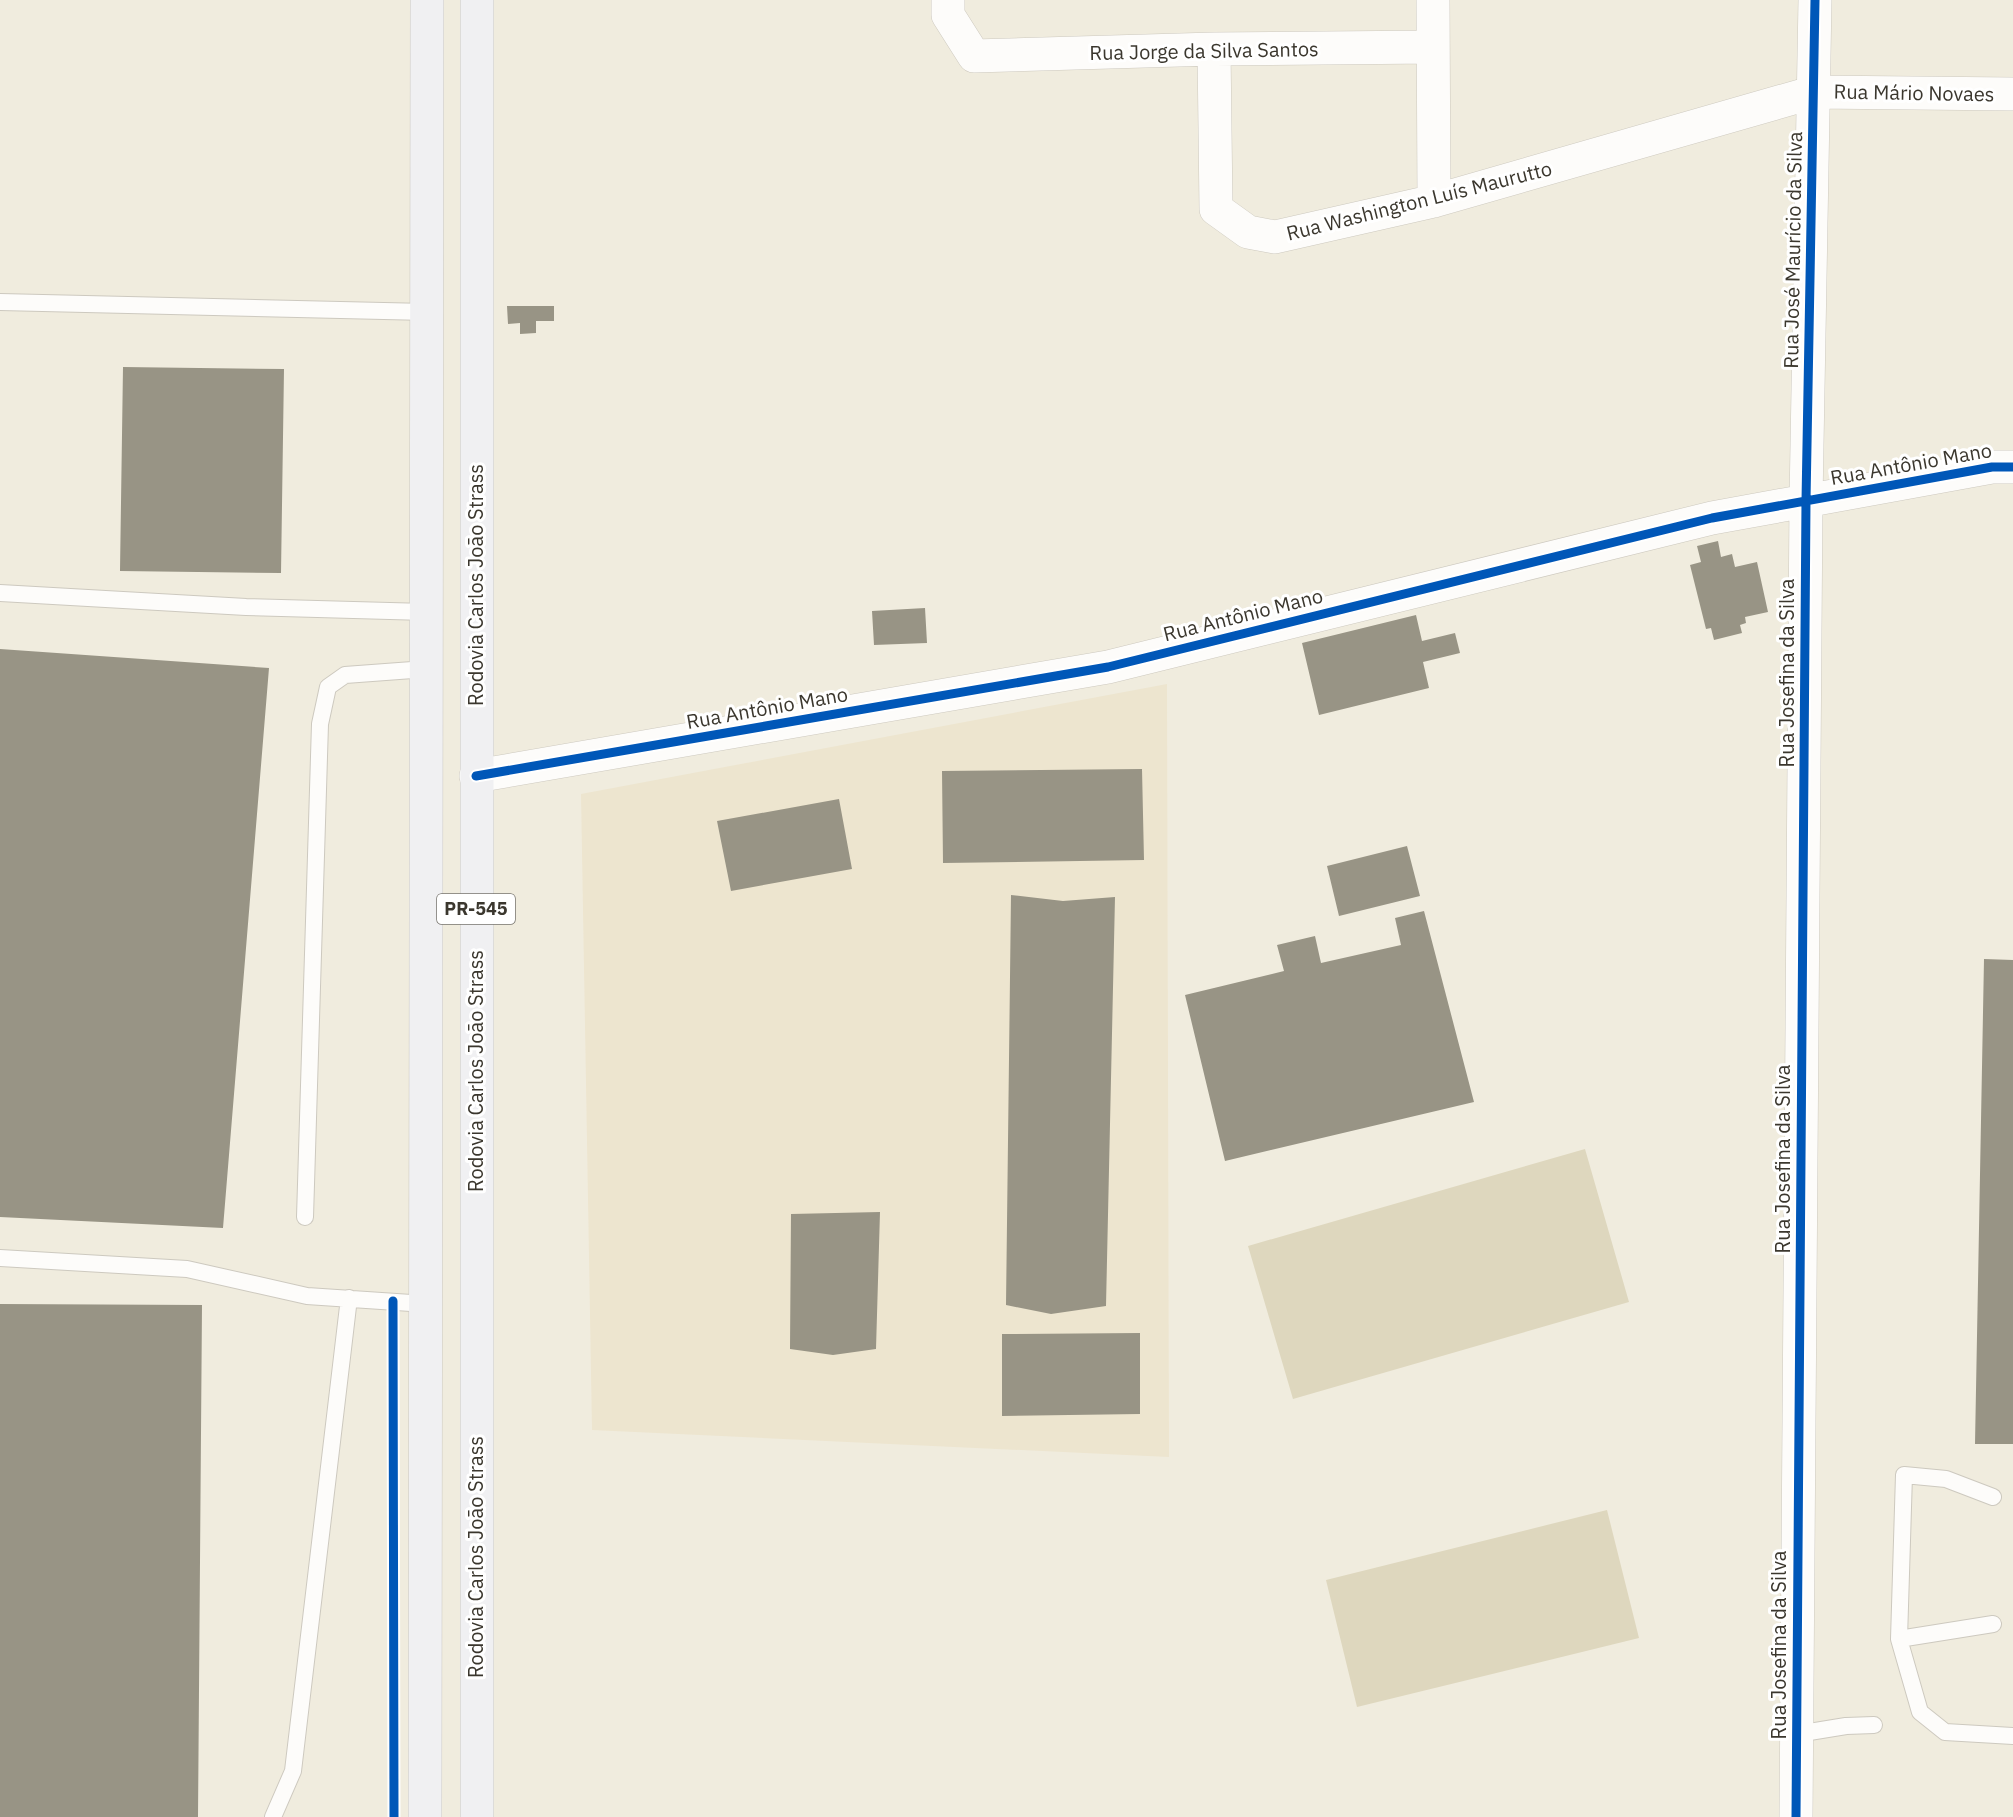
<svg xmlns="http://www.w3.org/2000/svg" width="2013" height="1817" viewBox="0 0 2013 1817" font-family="'IBM Plex Sans',sans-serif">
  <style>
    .built { fill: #ede5cf }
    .green { fill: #ded7be }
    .building { fill: #989485 }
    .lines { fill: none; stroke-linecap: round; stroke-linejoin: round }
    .service-casing { stroke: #cdc9bf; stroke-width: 18 }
    .minor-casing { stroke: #cdc9bf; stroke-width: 34 }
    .trunk-casing { stroke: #cbc8c1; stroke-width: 34 }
    .service { stroke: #fdfcfa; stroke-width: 16 }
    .minor { stroke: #fdfcfa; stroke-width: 33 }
    .trunk { stroke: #f0f0f2; stroke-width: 33 }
    .cycleway-casing { stroke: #fff; stroke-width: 13 }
    .cycleway { stroke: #0057b8; stroke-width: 9 }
    .labels { text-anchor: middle; stroke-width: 6; stroke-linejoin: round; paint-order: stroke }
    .shield { fill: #fff; stroke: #76736d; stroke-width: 1.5 }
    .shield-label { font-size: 18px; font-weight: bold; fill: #3b372e }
    .street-label { font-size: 20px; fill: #3b372e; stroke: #fff }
  </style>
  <rect width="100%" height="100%" fill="#f0ecde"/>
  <path class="built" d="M 1167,684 L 1169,1457 L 592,1430 L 581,794 Z"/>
  <path class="green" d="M 1585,1149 L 1629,1302 L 1293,1399 L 1248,1246 Z
    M 1607,1510 L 1639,1638 L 1357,1707 L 1326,1580 Z"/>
  <path class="building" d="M 507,306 L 554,306 L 554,321 L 536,321 L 536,333 L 520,334 L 520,323 L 508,324 Z
    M 123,367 L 284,369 L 281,573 L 120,571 Z
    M 1718,541 L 1721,557 L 1732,554 L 1735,567 L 1757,562 L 1768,612 L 1745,617 L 1746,623 L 1740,625 L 1742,633 L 1714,640 L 1711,628 L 1706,629 L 1690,565 L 1701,562 L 1697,546 Z
    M 925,608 L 927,643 L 874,645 L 872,611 Z
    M 1416,615 L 1422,641 L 1455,633 L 1460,653 L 1423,662 L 1429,688 L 1319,715 L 1302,643 Z
    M 0,649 L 269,668 L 223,1228 L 0,1217 Z
    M 1142,769 L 1144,860 L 943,863 L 942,771 Z
    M 839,799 L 852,869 L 731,891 L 717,821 Z
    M 1407,846 L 1420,896 L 1339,916 L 1327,866 Z
    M 1011,895 L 1063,901 L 1115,897 L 1106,1306 L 1051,1314 L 1006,1305 Z
    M 1424,911 L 1474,1102 L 1225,1161 L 1185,995 L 1284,971 L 1277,945 L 1315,936 L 1321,963 L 1401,945 L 1395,918 Z
    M 1984,959 L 2013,960 L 2013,1444 L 1975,1444 Z
    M 880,1212 L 876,1349 L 833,1355 L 790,1349 L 791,1214 Z
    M 0,1304 L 202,1305 L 198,1817 L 0,1817 Z
    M 1140,1333 L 1140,1414 L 1002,1416 L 1002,1334 Z"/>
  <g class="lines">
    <defs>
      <path id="service" d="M 0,302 L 427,312
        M 0,593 L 246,607 L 426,612
        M 305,1217 L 320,724 L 328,687 L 345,675 L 426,669
        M 0,1258 L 187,1269 L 307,1296 L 426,1304
        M 1993,1497 L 1946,1479 L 1904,1475 L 1899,1639 L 1920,1712 L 1945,1732 L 2013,1736
        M 1899,1639 L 1993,1624
        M 1797,1734 L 1846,1726 L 1874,1725
        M 273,1817 L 293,1771 L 349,1298"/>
      <path id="minor" d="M 948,0 L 948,15 L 974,56 L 1214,49 L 1433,47
        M 1433,0 L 1434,201
        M 1214,49 L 1216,209 L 1248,232 L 1275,237 L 1434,201 L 1814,92 L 2013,94
        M 476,776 L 1108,667 L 1712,518 L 1992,467 L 2013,467
        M 1796,1817 L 1806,501 L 1815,0"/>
      <path id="trunk" d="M 425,1817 L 427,0
        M 477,1817 L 477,0"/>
    </defs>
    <use href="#service" class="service-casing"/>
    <use href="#minor" class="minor-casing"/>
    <use href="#trunk" class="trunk-casing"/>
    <use href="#service" class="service"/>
    <use href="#minor" class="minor"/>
    <use href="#trunk" class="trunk"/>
    <defs>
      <path id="cycleway" d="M 476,776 L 1108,667 L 1712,518 L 1992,467 L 2013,467
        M 393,1301 L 394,1817
        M 1796,1817 L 1806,501 L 1815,0"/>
    </defs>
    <use href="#cycleway" class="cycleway-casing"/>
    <use href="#cycleway" class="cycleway"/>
  </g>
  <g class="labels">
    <rect class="shield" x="437" y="894" width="78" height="30" rx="4.5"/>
    <g class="shield-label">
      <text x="476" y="915">PR-545</text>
    </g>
    <g class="street-label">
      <text transform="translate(1204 51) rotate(-1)" y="7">Rua Jorge da Silva Santos</text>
      <text transform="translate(1914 93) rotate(1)" y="7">Rua Mário Novaes</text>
      <text transform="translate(1419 201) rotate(-14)" y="7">Rua Washington Luís Maurutto</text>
      <text transform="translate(1793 250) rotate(-89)" y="7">Rua José Maurício da Silva</text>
      <text transform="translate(1911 464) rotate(-10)" y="7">Rua Antônio Mano</text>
      <text transform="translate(476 585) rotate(-90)" y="7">Rodovia Carlos João Strass</text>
      <text transform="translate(1243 615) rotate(-14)" y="7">Rua Antônio Mano</text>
      <text transform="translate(1787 673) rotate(-90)" y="7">Rua Josefina da Silva</text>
      <text transform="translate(767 708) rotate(-10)" y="7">Rua Antônio Mano</text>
      <text transform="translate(476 1071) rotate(-90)" y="7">Rodovia Carlos João Strass</text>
      <text transform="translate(1783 1159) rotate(-90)" y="7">Rua Josefina da Silva</text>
      <text transform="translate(476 1557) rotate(-90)" y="7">Rodovia Carlos João Strass</text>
      <text transform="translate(1779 1645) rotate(-90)" y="7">Rua Josefina da Silva</text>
    </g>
  </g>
</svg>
